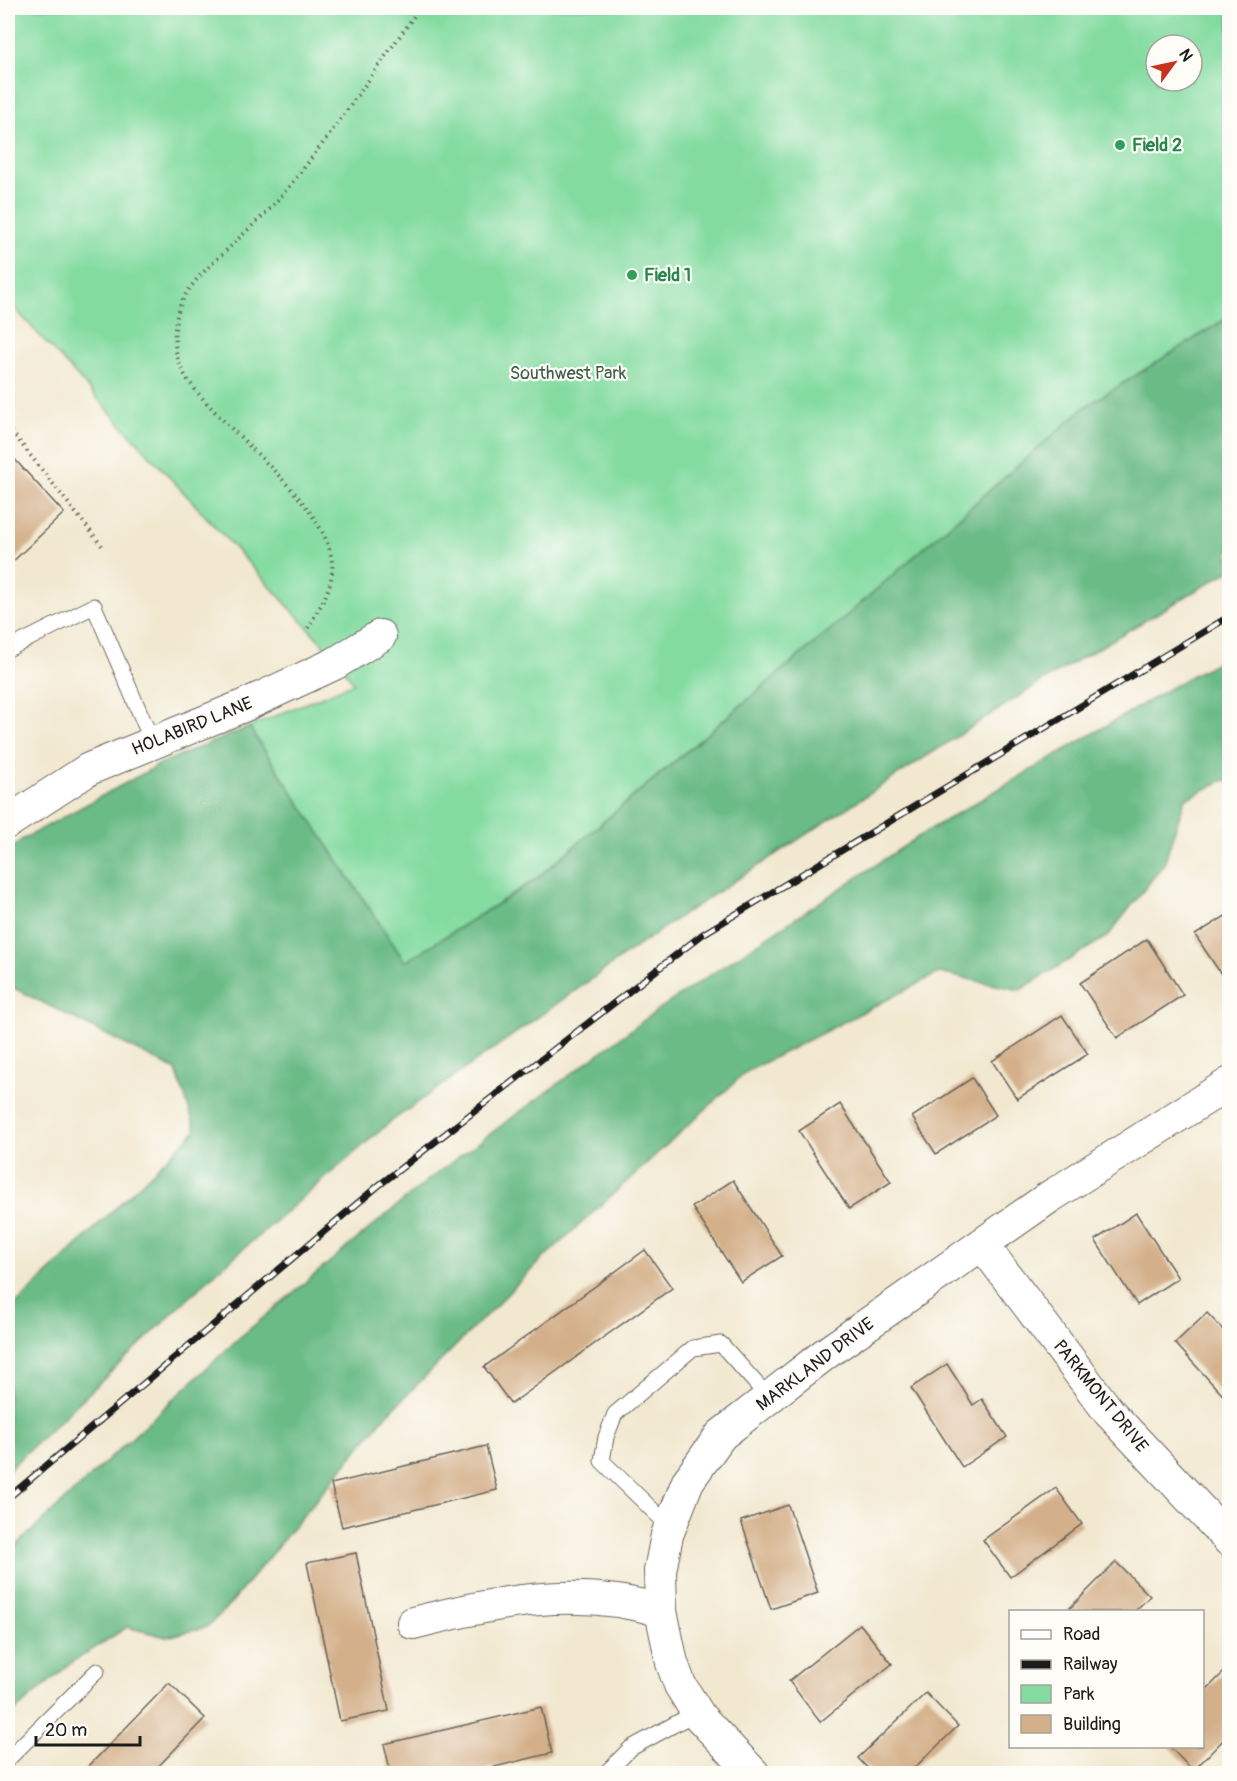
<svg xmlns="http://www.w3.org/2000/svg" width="1237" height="1781" viewBox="0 0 1237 1781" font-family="Pangolin,sans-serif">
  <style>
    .green { fill: #83dba0; stroke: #507c5e; stroke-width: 1.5; fill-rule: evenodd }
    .forest { fill: #6abb86; stroke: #436c51; stroke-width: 1.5 }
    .building { fill: #d4b08a }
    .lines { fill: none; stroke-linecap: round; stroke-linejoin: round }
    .service-casing { stroke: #67635b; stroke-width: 17 }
    .minor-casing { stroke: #67635b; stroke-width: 34 }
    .path { stroke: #67635b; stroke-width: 4; stroke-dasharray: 1.5 4.5; stroke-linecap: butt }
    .service { stroke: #fff; stroke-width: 15 }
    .minor { stroke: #fff; stroke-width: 32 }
    .rail-casing { stroke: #1c1c1c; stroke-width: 7 }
    .rail { stroke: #fdfcf7; stroke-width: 4.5; stroke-dasharray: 14; stroke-linecap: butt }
    .leisure-dot { fill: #2e9e5b; stroke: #fdfcf7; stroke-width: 2 }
    .labels { text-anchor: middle; stroke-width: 4.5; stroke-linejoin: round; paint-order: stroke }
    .leisure-label { font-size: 18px; font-weight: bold; fill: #27864d; stroke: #fdfcf7; text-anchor: start }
    .park-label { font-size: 18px; fill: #405f4a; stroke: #fdfcf7 }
    .street-label { font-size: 18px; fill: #1c1c1c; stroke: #fdfcf7 }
  </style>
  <rect width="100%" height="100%" fill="#fdfcf7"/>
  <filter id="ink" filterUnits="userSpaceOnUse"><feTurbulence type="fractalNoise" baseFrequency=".0167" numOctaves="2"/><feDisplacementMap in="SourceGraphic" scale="12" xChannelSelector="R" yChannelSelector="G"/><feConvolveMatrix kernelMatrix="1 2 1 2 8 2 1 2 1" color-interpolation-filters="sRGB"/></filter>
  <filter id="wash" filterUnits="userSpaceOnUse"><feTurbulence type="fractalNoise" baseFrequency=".008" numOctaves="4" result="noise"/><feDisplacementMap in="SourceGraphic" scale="24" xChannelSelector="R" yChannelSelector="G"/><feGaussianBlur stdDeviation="1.35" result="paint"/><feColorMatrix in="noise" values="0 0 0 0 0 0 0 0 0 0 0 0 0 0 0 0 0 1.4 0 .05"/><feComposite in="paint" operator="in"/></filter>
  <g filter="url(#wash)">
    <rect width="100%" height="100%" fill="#f2e8d0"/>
    <path class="green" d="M 8,8 L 1229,8 L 1229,317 L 1085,407 L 837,624 L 533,881 L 405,962 L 249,727 L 354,683 L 321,642 L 8,301 ZM 1156,45 L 1192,45 L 1192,81 L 1156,81 Z"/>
    <path class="forest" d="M 1229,317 L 1229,571 L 1041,682 L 676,919 L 389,1123 L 212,1276 L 8,1470 L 8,1312 L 196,1130 L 176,1070 L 8,985 L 8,852 L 21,840 L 164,762 L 249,727 L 405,962 L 534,881 L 837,624 L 1085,407 Z
      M 1229,656 L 1229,781 L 1224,780 L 1185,799 L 1164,864 L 1108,936 L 1020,990 L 939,973 L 746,1072 L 538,1263 L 383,1419 L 230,1604 L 207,1627 L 166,1637 L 127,1627 L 71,1663 L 8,1717 L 8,1553 L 239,1338 L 429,1179 L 659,1009 L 924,833 L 1189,677 Z"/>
    <g id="blocks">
      <path class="building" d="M 8,452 L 64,513 L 8,566 Z
        M 1230,913 L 1230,968 L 1221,974 L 1195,935 Z
        M 1147,939 L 1183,995 L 1117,1038 L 1080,983 Z
        M 1062,1015 L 1088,1054 L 1017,1099 L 992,1061 Z
        M 972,1078 L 996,1115 L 936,1154 L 912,1117 Z
        M 840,1104 L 891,1182 L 849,1209 L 799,1131 Z
        M 733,1180 L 782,1256 L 741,1282 L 692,1207 Z
        M 1136,1213 L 1178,1278 L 1137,1305 L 1095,1240 Z
        M 645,1250 L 672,1288 L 511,1404 L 484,1367 Z
        M 1207,1313 L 1230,1337 L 1230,1403 L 1175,1343 Z
        M 947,1364 L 973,1405 L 982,1399 L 1007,1437 L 962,1467 L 911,1388 Z
        M 486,1446 L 497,1490 L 342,1527 L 331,1484 Z
        M 1056,1488 L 1082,1524 L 1010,1577 L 983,1540 Z
        M 788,1505 L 818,1593 L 771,1609 L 741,1521 Z
        M 356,1553 L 389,1711 L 340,1721 L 307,1563 Z
        M 1116,1562 L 1150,1596 L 1134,1612 L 1066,1612 Z
        M 860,1624 L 892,1664 L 820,1722 L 789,1681 Z
        M 1224,1672 L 1230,1677 L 1230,1733 L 1193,1771 L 1169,1746 L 1202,1746 L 1202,1694 Z
        M 169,1683 L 205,1718 L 151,1774 L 87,1774 L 84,1771 Z
        M 926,1693 L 958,1726 L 908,1774 L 873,1774 L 858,1758 Z
        M 541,1707 L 552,1753 L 465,1774 L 391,1774 L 384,1744 Z"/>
    </g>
  </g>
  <g filter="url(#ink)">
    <use href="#blocks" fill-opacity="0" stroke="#67635b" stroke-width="1.5"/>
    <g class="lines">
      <defs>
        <path id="service" d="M 8,649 L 94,606 L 152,741
          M 670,1527 L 602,1461 L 606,1437 L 615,1414 L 693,1348 L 721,1344 L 769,1398
          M 8,1759 L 97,1671
          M 605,1774 L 631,1748 L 697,1712"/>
        <path id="minor" d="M 8,822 L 89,769 L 243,706 L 334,664 L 380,636
          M 982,1244 L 1109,1412 L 1230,1541
          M 413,1623 C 495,1602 578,1585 661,1611
          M 754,1774 L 700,1717 L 680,1685 L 672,1663 L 661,1611 L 660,1571 L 667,1535 L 688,1481 L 721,1435 L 825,1354 L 1048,1198 L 1230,1083"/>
      </defs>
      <use href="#service" class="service-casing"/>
      <use href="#minor" class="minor-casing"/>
      <path class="path" d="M 8,427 L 102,546
        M 8,606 L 14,618
        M 308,628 C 316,613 328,596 331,579 C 347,511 212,427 182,370 C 174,353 173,334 177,316 C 183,287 210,266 231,246 C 246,231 263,217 277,201 C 328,141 373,72 420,8"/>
      <use href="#service" class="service"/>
      <use href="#minor" class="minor"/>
      <defs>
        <path id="rail" d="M 8,1498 L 378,1186 L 703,934 L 1230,616"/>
      </defs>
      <use href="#rail" class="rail-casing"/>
      <use href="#rail" class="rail"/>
    </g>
  </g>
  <g class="leisure-dot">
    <circle cx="1120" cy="145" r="6"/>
    <circle cx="632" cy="275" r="6"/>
  </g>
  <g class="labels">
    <g class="leisure-label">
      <text x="1132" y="151">Field 2</text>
      <text x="644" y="281">Field 1</text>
    </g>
    <g class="park-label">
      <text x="568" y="379">Southwest Park</text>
    </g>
    <g class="street-label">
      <text transform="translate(192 726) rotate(-22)" y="6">HOLABIRD LANE</text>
      <text transform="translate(815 1364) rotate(-37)" y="6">MARKLAND DRIVE</text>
      <text transform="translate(1101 1396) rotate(51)" y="6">PARKMONT DRIVE</text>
    </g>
  </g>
  <rect width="1237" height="1781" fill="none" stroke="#fdfcf7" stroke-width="30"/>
  <rect x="1009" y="1610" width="195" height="138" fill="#fdfcf7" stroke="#a3a29f" stroke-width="1.5"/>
  <rect x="1021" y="1630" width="30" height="9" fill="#ffffff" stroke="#a3a29f" stroke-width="1.5"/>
  <text x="1063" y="1640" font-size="18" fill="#1c1c1c">Road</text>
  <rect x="1021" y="1660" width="30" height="9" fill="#1c1c1c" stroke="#a3a29f" stroke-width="1.5"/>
  <text x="1063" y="1670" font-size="18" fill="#1c1c1c">Railway</text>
  <rect x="1021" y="1685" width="30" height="18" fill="#83dba0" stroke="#a3a29f" stroke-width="1.5"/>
  <text x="1063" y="1700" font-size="18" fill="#1c1c1c">Park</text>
  <rect x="1021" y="1715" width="30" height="18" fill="#d4b08a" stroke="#a3a29f" stroke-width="1.5"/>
  <text x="1063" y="1730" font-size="18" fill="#1c1c1c">Building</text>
  <g transform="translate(1174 63) rotate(57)"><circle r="28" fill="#fdfcf7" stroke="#a3a29f" stroke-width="1.5"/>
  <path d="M0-4.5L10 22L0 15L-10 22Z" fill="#c8321e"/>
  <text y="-9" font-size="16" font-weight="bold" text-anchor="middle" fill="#1c1c1c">N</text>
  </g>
  <path d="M36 1736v9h104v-9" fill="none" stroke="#1c1c1c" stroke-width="3"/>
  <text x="45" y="1736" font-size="18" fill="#1c1c1c" stroke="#fdfcf7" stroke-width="4.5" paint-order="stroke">20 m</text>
</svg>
